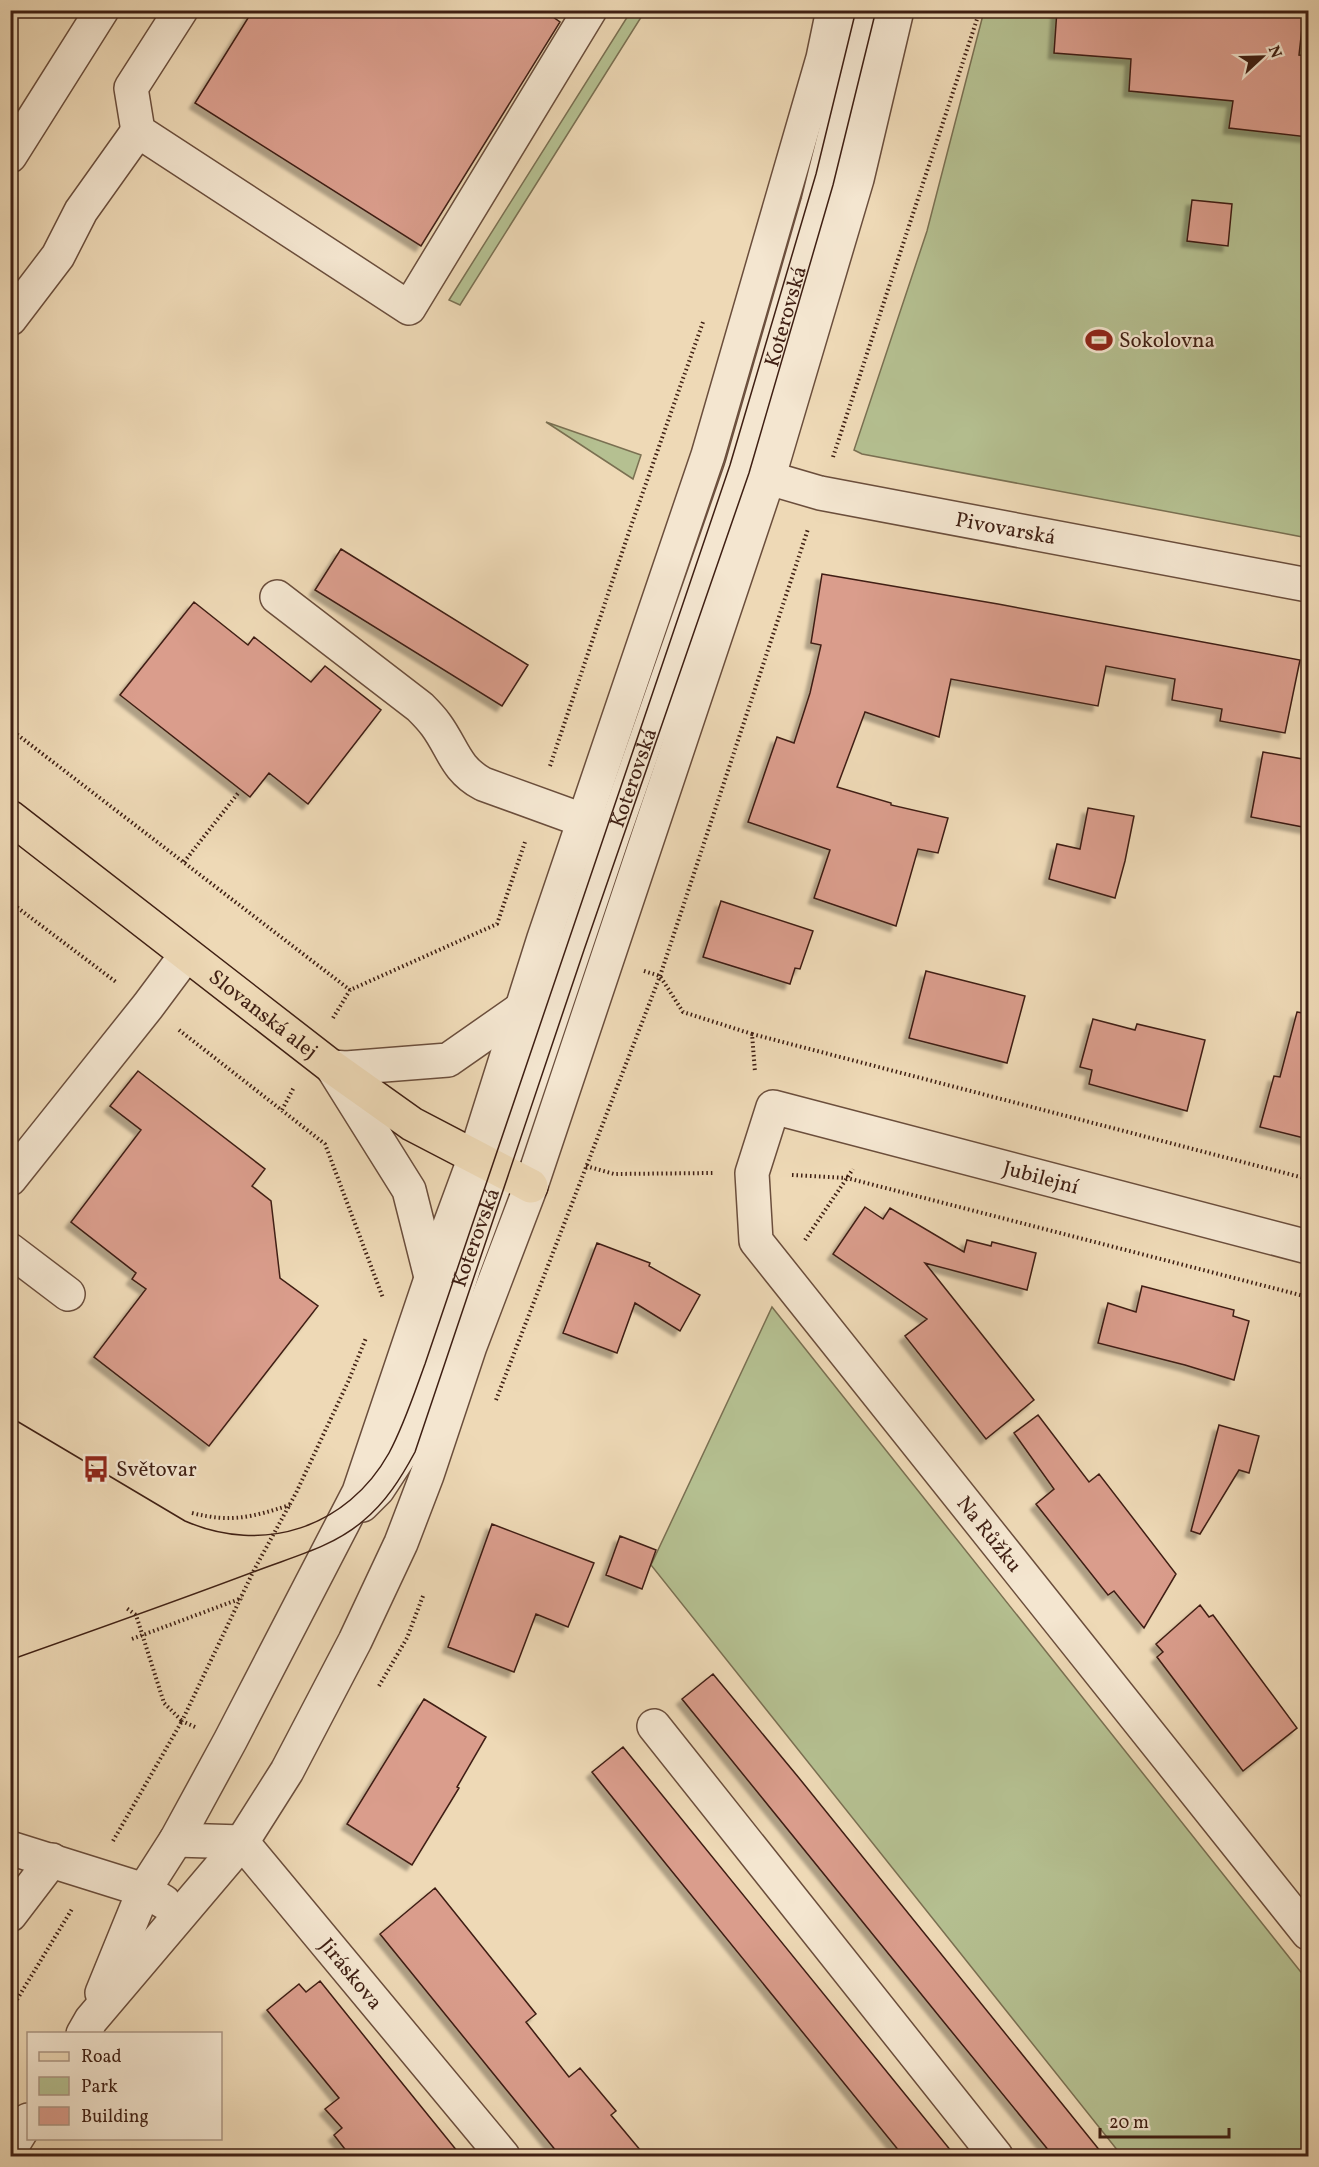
<svg xmlns="http://www.w3.org/2000/svg" width="1319" height="2167" viewBox="0 0 1319 2167" font-family="Vollkorn,serif">
  <style>
    .green { fill: #b5c091; stroke: #7a7052; stroke-width: 1.5 }
    .building { fill: #da9d8c; stroke: #3f1f13; stroke-width: 1.5; filter: url(#shadow) }
    .lines { fill: none; stroke-linecap: round; stroke-linejoin: round }
    .minor-casing { stroke: #6b4e3c; stroke-width: 36 }
    .major-casing { stroke: #3f1f13; stroke-width: 36 }
    .path { stroke: #3f1f13; stroke-width: 4; stroke-dasharray: 1.5 3; stroke-linecap: butt }
    .minor { stroke: #f4e6d0; stroke-width: 33 }
    .major { stroke: #eed9b6; stroke-width: 33 }
    .tram { stroke: #3f1f13; stroke-width: 1.5 }
    .labels { text-anchor: middle; stroke-width: 4.5; stroke-linejoin: round; paint-order: stroke }
    .street-label { font-size: 21px; fill: #3f1f13; stroke: #f4e6d0 }
    .poi-label { font-size: 21px; fill: #3f1f13; stroke: #f4e6d0; text-anchor: start }
  </style>
  <defs>
    <filter id="shadow"><feDropShadow dx="-5.5" dy="5.5" stdDeviation="1.5" flood-color="#0004"/></filter>
  </defs>
  <rect width="100%" height="100%" fill="#eed9b6"/>
  <filter id="stains"><feTurbulence type="fractalNoise" baseFrequency=".00333" numOctaves="4"/><feColorMatrix values="0 0 0 0 .2 0 0 0 0 .09 0 0 0 0 .02 0 0 0 .5 -.17"/></filter>
  <radialGradient id="worn" r=".72"><stop offset=".6" stop-color="#630" stop-opacity="0"/><stop offset="1" stop-color="#630" stop-opacity=".3"/></radialGradient>
  <path class="green" d="M 631,11 L 645,11 L 460,305 L 449,300 Z
    M 984,11 L 1308,11 L 1308,538 L 862,454 L 854,450 L 927,231 Z
    M 546,422 L 641,455 L 633,479 Z
    M 772,1307 L 1308,1981 L 1308,2156 L 1122,2156 L 651,1565 Z"/>
  <path class="building" d="M 253,10 L 543,10 L 560,22 L 421,246 L 195,103 Z
    M 1057,10 L 1304,10 L 1299,55 L 1308,56 L 1308,137 L 1229,128 L 1233,101 L 1129,91 L 1131,59 L 1054,53 Z
    M 1192,200 L 1232,204 L 1228,246 L 1187,241 Z
    M 341,549 L 528,665 L 502,706 L 315,590 Z
    M 822,574 L 998,604 L 1300,660 L 1285,733 L 1220,721 L 1222,709 L 1172,700 L 1175,679 L 1106,666 L 1098,706 L 951,679 L 939,737 L 865,712 L 837,787 L 891,803 L 891,805 L 948,818 L 938,853 L 918,849 L 896,926 L 814,898 L 830,850 L 748,822 L 777,737 L 794,743 L 810,693 L 821,645 L 811,643 Z
    M 194,602 L 248,645 L 254,637 L 311,682 L 325,666 L 381,710 L 308,804 L 269,773 L 250,797 L 120,695 Z
    M 1263,752 L 1308,760 L 1308,828 L 1251,817 Z
    M 1088,808 L 1134,816 L 1125,861 L 1115,898 L 1049,879 L 1057,844 L 1080,849 Z
    M 721,901 L 813,931 L 800,969 L 795,968 L 790,984 L 703,957 Z
    M 926,971 L 1025,996 L 1007,1063 L 909,1038 Z
    M 1297,1012 L 1308,1014 L 1308,1139 L 1260,1127 L 1274,1076 L 1280,1077 Z
    M 1093,1019 L 1135,1030 L 1137,1024 L 1205,1040 L 1187,1111 L 1089,1084 L 1092,1070 L 1080,1067 Z
    M 138,1071 L 265,1169 L 252,1186 L 271,1201 L 280,1278 L 318,1306 L 209,1446 L 94,1357 L 146,1289 L 132,1279 L 136,1273 L 71,1222 L 141,1130 L 110,1106 Z
    M 865,1207 L 883,1219 L 890,1208 L 964,1252 L 967,1240 L 991,1246 L 992,1242 L 1036,1253 L 1027,1290 L 925,1263 L 1034,1400 L 986,1439 L 905,1336 L 927,1319 L 833,1254 Z
    M 597,1243 L 650,1263 L 649,1266 L 700,1295 L 680,1331 L 635,1303 L 617,1353 L 563,1333 Z
    M 1142,1286 L 1234,1310 L 1233,1316 L 1249,1321 L 1234,1380 L 1185,1365 L 1098,1343 L 1108,1303 L 1136,1312 Z
    M 1038,1415 L 1089,1482 L 1099,1474 L 1176,1574 L 1144,1628 L 1114,1591 L 1108,1595 L 1036,1504 L 1054,1489 L 1014,1433 Z
    M 1219,1425 L 1259,1436 L 1249,1473 L 1239,1470 L 1200,1534 L 1191,1531 Z
    M 492,1524 L 594,1563 L 568,1627 L 536,1614 L 514,1672 L 448,1647 Z
    M 620,1536 L 656,1550 L 642,1589 L 606,1575 Z
    M 1200,1605 L 1209,1617 L 1213,1615 L 1297,1728 L 1243,1771 L 1157,1657 L 1163,1652 L 1156,1644 Z
    M 713,1674 L 799,1778 L 1105,2157 L 1054,2157 L 943,2021 L 682,1699 Z
    M 424,1699 L 486,1737 L 457,1787 L 459,1788 L 412,1865 L 347,1824 Z
    M 623,1747 L 658,1790 L 956,2157 L 904,2157 L 666,1864 L 592,1772 Z
    M 435,1888 L 536,2014 L 526,2022 L 569,2077 L 580,2068 L 616,2111 L 611,2115 L 646,2157 L 561,2157 L 380,1934 Z
    M 320,1981 L 385,2062 L 462,2157 L 351,2157 L 334,2135 L 342,2128 L 325,2109 L 339,2098 L 267,2010 L 299,1984 L 306,1992 Z"/>
  <g class="lines">
    <defs>
      <g id="minor">
        <path d="M 181,10 L 131,88 L 138,131 L 409,308 L 590,10"/>
        <path d="M 10,156 L 102,10"/>
        <path d="M 10,319 L 58,256 L 81,211 L 138,131"/>
        <path id="s1" d="M 748,472 L 820,493 L 1308,585"/>
        <path d="M 277,597 L 420,707 C 425,712 431,718 436,725 C 453,748 455,769 483,784 L 585,821"/>
        <path d="M 332,1067 L 409,1190 L 432,1281"/>
        <path d="M 332,1067 L 346,1068 L 448,1060 L 521,1009"/>
        <path d="M 10,1179 L 148,1006 L 186,955"/>
        <path id="s2" d="M 1308,1247 L 773,1107 L 752,1173 L 756,1241 L 1308,1933"/>
        <path d="M 10,1250 L 68,1294"/>
        <path id="s3" d="M 362,1505 L 378,1489 L 408,1443 L 464,1267 L 500,1170 L 613,835 L 741,469 L 818,202 L 866,10"/>
        <path d="M 654,1726 L 996,2156"/>
        <path id="s4" d="M 176,1840 L 242,1842 L 503,2156"/>
        <path d="M 10,1848 L 144,1890 L 164,1902"/>
        <path d="M 10,1915 L 52,1860"/>
        <path d="M 102,1993 L 144,1890 L 176,1840 L 230,1741 L 359,1492 L 441,1249 L 475,1157 L 544,938 L 708,455 L 823,58 L 833,10"/>
        <path d="M 83,2034 L 91,2020 L 242,1842 L 287,1771 L 355,1641 L 401,1543 L 427,1475 L 470,1346 L 531,1186 L 768,479 L 857,179 L 897,10"/>
        <path d="M 10,2149 L 28,2120"/>
      </g>
      <g id="major">
        <path id="s5" d="M 10,817 L 332,1067 L 412,1124 L 531,1186"/>
      </g>
    </defs>
    <use href="#minor" class="minor-casing"/>
    <use href="#major" class="major-casing"/>
    <path class="path" d="M 833,457 L 980,10
      M 10,729 L 350,990
      M 550,766 L 632,523 L 703,322
      M 184,862 L 239,792
      M 10,902 L 116,982
      M 644,971 L 660,976 L 683,1012 L 752,1034 L 755,1072
      M 333,1018 L 350,990 L 497,924 L 525,842
      M 179,1030 L 325,1144 L 383,1298
      M 752,1034 L 1308,1179
      M 282,1110 L 294,1087
      M 586,1166 L 614,1174 L 713,1173
      M 792,1175 L 847,1178 L 1308,1297
      M 805,1240 L 853,1169
      M 496,1400 L 660,976 L 808,529
      M 192,1513 C 232,1523 252,1517 290,1505
      M 132,1639 L 242,1598
      M 379,1686 L 407,1638 L 423,1596
      M 195,1727 L 182,1721 L 254,1570 L 296,1493 L 348,1382 L 366,1338
      M 113,1841 L 182,1721 L 164,1703 L 136,1615 L 125,1607
      M 10,2011 L 72,1909"/>
    <use href="#minor" class="minor"/>
    <use href="#major" class="major"/>
    <path class="tram" d="M 10,1417 L 185,1521 C 263,1555 347,1528 389,1453 C 404,1425 414,1394 425,1364 L 730,465 L 816,174 L 856,10
      M 10,1660 C 92,1631 174,1602 256,1571 C 292,1557 333,1547 363,1521 C 386,1502 401,1478 415,1452 L 584,950 L 749,473 L 833,185 L 876,10"/>
  </g>
  <defs>
    <symbol id="stadium-bare" viewBox="-9 -9 18 18"><path d="M0-5a6.5 5 0 1 0 0 10a6.5 5 0 1 0 0-10ZM-3.5-1.8h7v3.6h-7Z" fill="#8f2418" stroke="#f4e6d0" stroke-width="2.5" paint-order="stroke"/></symbol>
    <symbol id="bus-bare" viewBox="-9 -9 18 18"><path d="M-5-6H5V4H4V6H2V4H-2V6H-4V4H-5ZM-3.5-4V0h7V-4ZM-3.5 1.2v1.5H-2V1.2ZM2 1.2v1.5H3.5V1.2Z" fill="#8f2418" stroke="#f4e6d0" stroke-width="2.5" paint-order="stroke"/></symbol>
  </defs>
  <g fill-rule="evenodd">
    <use href="#stadium-bare" x="1080" y="321" width="38" height="38"/>
    <use href="#bus-bare" x="77" y="1450" width="38" height="38"/>
  </g>
  <g class="labels">
    <g class="street-label">
      <text dy="7" stroke="none"><textPath href="#s3" startOffset="1266">Koterovská</textPath></text>
      <text dy="7" stroke="none"><textPath href="#s1" startOffset="264">Pivovarská</textPath></text>
      <text dy="7" stroke="none"><textPath href="#s3" startOffset="780">Koterovská</textPath></text>
      <text dy="7" stroke="none"><textPath href="#s5" startOffset="321">Slovanská alej</textPath></text>
      <text transform="translate(1041 1177) rotate(15)" y="7">Jubilejní</text>
      <text dy="7" stroke="none"><textPath href="#s3" startOffset="294">Koterovská</textPath></text>
      <text dy="7" stroke="none"><textPath href="#s2" startOffset="1065">Na Růžku</textPath></text>
      <text dy="7" stroke="none"><textPath href="#s4" startOffset="237">Jiráskova</textPath></text>
    </g>
    <g class="poi-label">
      <text x="1119" y="347">Sokolovna</text>
      <text x="116" y="1476">Světovar</text>
    </g>
  </g>
  <rect width="1319" height="2167" fill="none" stroke="#eed9b6" stroke-width="36"/>
  <rect x="12" y="12" width="1295" height="2143" fill="none" stroke="#3f1f13" stroke-width="3"/>
  <rect x="18" y="18" width="1283" height="2131" fill="none" stroke="#3f1f13" stroke-width="1.5"/>
  <rect x="27" y="2032" width="195" height="108" fill="#f4e6d0" stroke="#ac9684" stroke-width="1.5"/>
  <rect x="39" y="2052" width="30" height="9" fill="#eed9b6" stroke="#ac9684" stroke-width="1.5"/>
  <text x="81" y="2062" font-size="18" fill="#3f1f13">Road</text>
  <rect x="39" y="2077" width="30" height="18" fill="#b5c091" stroke="#ac9684" stroke-width="1.5"/>
  <text x="81" y="2092" font-size="18" fill="#3f1f13">Park</text>
  <rect x="39" y="2107" width="30" height="18" fill="#da9d8c" stroke="#ac9684" stroke-width="1.5"/>
  <text x="81" y="2122" font-size="18" fill="#3f1f13">Building</text>
  <g transform="translate(1262 57) rotate(68)" stroke="#f4e6d0" stroke-width="4.5" paint-order="stroke">
  <path d="M0-4.5L10 22L0 15L-10 22Z" fill="#3f1f13"/>
  <text y="-9" font-size="16" font-weight="bold" text-anchor="middle" fill="#3f1f13">N</text>
  </g>
  <path d="M1100 2128v9h129v-9" fill="none" stroke="#3f1f13" stroke-width="3"/>
  <text x="1109" y="2128" font-size="18" fill="#3f1f13" stroke="#f4e6d0" stroke-width="4.5" paint-order="stroke">20 m</text>
  <rect width="100%" height="100%" filter="url(#stains)"/>
  <rect width="100%" height="100%" fill="url(#worn)"/>
</svg>
